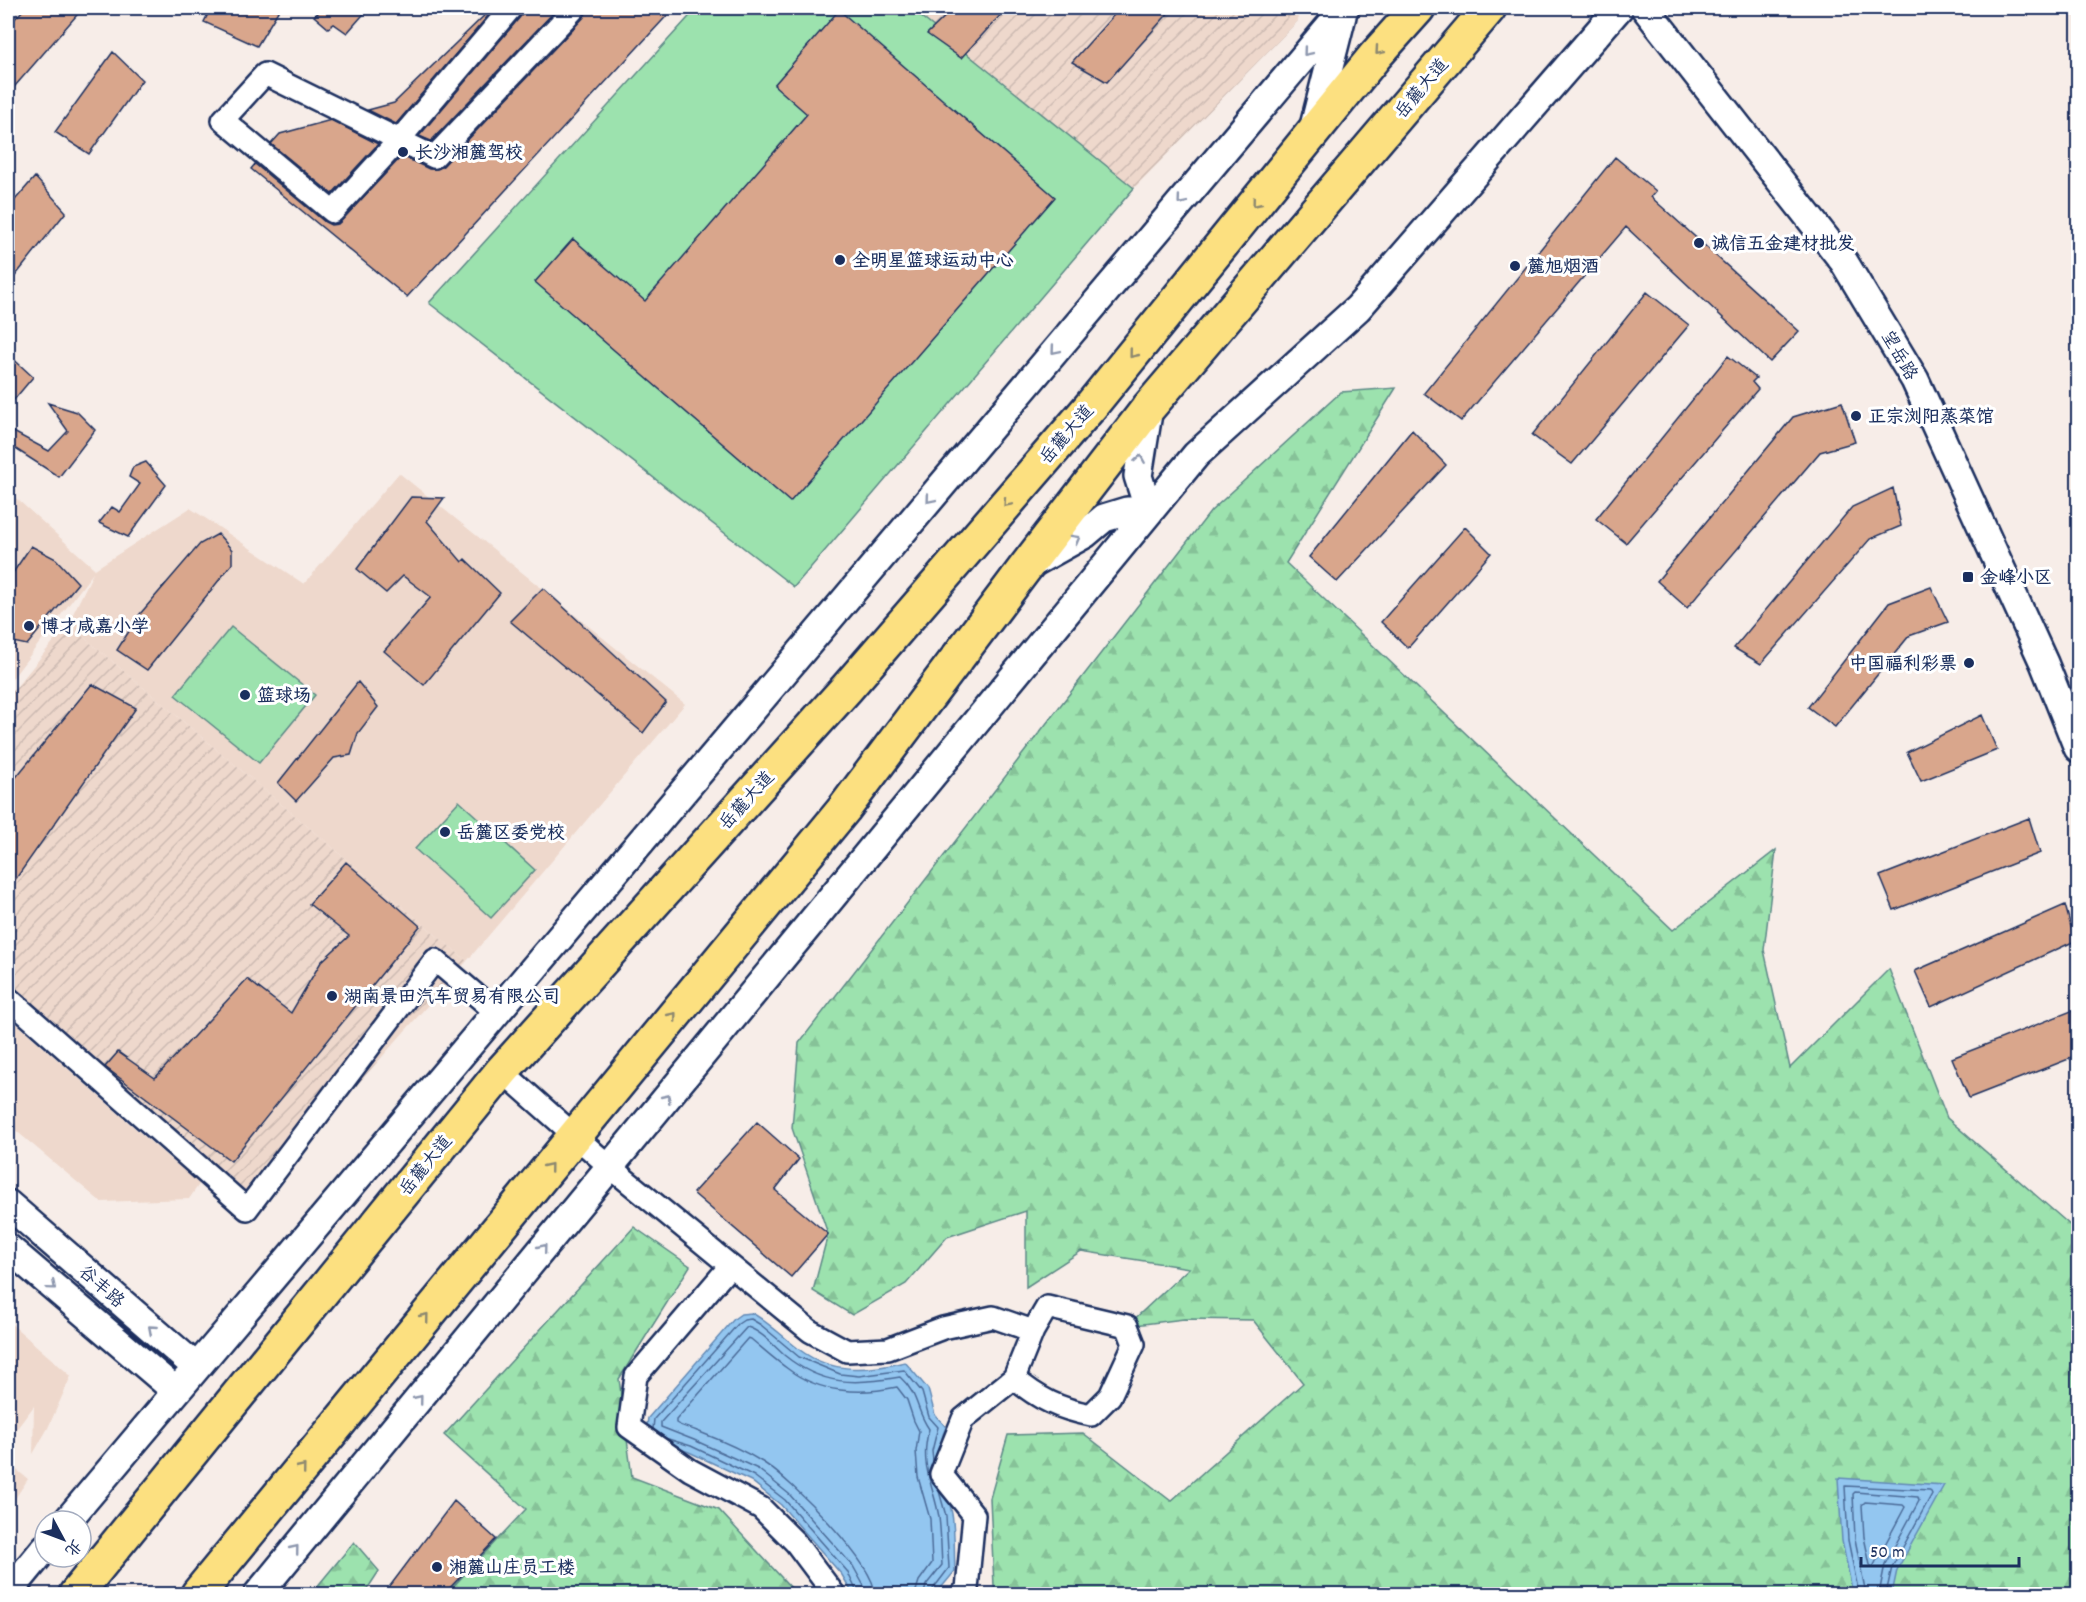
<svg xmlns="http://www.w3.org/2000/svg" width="2086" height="1602" viewBox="0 0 2086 1602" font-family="Dekko,'LXGW WenKai TC',sans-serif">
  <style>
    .built { fill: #eed8cc }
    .industrial { fill: url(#industrial-furrows) }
    .forest { fill: url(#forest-firs); stroke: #5c8886; stroke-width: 1.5 }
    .pitch { fill: #9ce2ae; stroke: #5c8886; stroke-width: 1.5 }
    .water { fill: #93c6f0; stroke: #638ab6; stroke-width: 1.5 }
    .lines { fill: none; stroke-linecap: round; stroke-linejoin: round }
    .shore { stroke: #4b6b98; stroke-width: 1.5 }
    .building { fill: #d9a68c; stroke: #1b2f5e; stroke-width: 1.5 }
    .minor-casing { stroke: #1b2f5e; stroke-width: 26 }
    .tertiary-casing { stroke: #1b2f5e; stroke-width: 32 }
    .trunk-casing { stroke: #1b2f5e; stroke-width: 38 }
    .minor { stroke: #fff; stroke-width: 21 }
    .tertiary { stroke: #fff; stroke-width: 27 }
    .trunk { stroke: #fce080; stroke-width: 33 }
    .oneway { stroke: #8c886f }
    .oneway2 { stroke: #8d97ae }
    .poi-dot { fill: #1b2f5e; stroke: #fff; stroke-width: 2 }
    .labels { text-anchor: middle; stroke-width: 6; stroke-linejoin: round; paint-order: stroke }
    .street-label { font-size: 18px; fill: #1b2f5e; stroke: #fff }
    .poi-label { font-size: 18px; font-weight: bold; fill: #1b2f5e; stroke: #fff; text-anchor: start }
  </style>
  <defs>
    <pattern id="industrial-furrows" width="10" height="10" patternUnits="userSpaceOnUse" patternTransform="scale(1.5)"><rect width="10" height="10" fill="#eed8cc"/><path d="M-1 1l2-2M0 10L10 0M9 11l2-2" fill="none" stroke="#ccbab2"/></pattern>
    <pattern id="forest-firs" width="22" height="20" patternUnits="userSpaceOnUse" patternTransform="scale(1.5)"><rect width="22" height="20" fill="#9ce2ae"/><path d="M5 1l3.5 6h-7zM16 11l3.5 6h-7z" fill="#86c298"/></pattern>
  </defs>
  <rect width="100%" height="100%" fill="#f7ede8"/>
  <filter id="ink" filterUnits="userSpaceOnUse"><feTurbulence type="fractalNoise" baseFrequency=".0167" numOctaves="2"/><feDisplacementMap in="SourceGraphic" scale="12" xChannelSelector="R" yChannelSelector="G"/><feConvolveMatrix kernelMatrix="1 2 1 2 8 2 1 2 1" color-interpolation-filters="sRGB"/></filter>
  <g filter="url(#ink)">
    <path class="built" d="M 399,473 L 685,704 L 467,961 L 68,624 L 93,573 L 8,684 L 8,491 L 95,569 L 190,508 L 304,584 Z
      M 16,1023 L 170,1159 L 200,1183 L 189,1199 L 101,1202 L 8,1124 L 8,1032 Z
      M 8,1321 L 71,1376 L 48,1428 L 33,1454 L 34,1406 L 15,1431 L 8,1427 Z
      M 8,1463 L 28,1479 L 8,1509 Z"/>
    <path class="industrial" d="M 910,8 L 1297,8 L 1298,21 L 1134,188 Z
      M 68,624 L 467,961 L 247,1209 L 8,998 L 8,697 Z"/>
    <path class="forest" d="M 1396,388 L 1286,563 L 1673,930 L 1776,850 L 1764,950 L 1790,1068 L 1889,969 L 1947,1118 L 2078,1232 L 2078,1594 L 997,1594 L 994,1586 L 990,1498 L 1008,1435 L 1083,1433 L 1171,1501 L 1303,1383 L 1253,1320 L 1184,1319 L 1127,1326 L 1189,1268 L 1081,1251 L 1026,1287 L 1026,1211 L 947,1237 L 906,1284 L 852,1315 L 813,1291 L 828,1234 L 792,1128 L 799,1043 L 1211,511 L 1341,392 Z
      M 634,1227 L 690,1266 L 619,1379 L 632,1477 L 719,1510 L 793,1590 L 795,1594 L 446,1594 L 526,1509 L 444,1435 Z
      M 354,1542 L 379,1571 L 364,1594 L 311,1594 Z"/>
    <path class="pitch" d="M 697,8 L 910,8 L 1134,188 L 794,587 L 429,303 Z
      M 231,627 L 315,695 L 259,763 L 175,695 Z
      M 459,801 L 535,870 L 491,918 L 415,849 Z"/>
    <path class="water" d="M 752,1313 C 770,1323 784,1338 800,1350 C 832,1374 869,1371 905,1362 L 928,1389 L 935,1415 L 946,1427 C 931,1460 946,1482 952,1514 C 955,1532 954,1552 955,1571 L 936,1594 L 853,1594 L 842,1575 L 781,1505 L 751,1481 L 689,1452 L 650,1439 L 646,1432 L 648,1418 L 734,1319 L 741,1314 Z
      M 1838,1478 L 1944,1485 L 1897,1570 L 1892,1594 L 1853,1594 L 1842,1541 Z"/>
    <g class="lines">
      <path class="shore" d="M 653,1429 L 654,1419 L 738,1324 L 744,1320 L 751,1319 L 761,1325 L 799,1357 L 840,1374 L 859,1376 L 904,1370 L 922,1392 L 929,1417 L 938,1427 L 932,1451 L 933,1461
        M 665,1438 L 691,1446 L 754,1476 L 785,1500 L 847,1571 L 858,1594
        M 1865,1502 L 1903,1505 L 1905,1507 L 1873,1567 L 1870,1565 L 1864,1537 L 1862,1505 Z
        M 866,1594 L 864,1586 L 853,1566 L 789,1494 L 758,1469 L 694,1440 L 661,1427 L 661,1422 L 747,1327 C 761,1331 773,1345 784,1355 C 822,1386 855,1385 900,1377 C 919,1394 916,1411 929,1429 C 919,1466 933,1483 939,1517 C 941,1533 941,1549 942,1565 L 926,1585 L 924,1594
        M 875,1594 C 874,1563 791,1480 764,1463 C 745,1451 718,1439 697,1431 C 690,1428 682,1427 676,1423 L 676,1420 L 748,1338 L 751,1339 C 763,1349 775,1360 788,1369 C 819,1393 860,1395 897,1387 L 907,1400 L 914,1421 L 919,1431 L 916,1451 L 918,1477 L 930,1519 L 932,1563 L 919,1581 L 915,1594
        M 932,1594 L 933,1589 L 949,1568 L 946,1516 L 939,1491
        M 1859,1594 L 1848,1540 L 1845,1486 L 1930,1490 L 1932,1494 L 1892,1567 L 1886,1594
        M 1866,1594 L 1855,1539 L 1853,1494 L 1855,1492 L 1918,1497 L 1919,1501 L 1885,1564 L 1879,1594"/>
    </g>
    <path class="building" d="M 25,8 L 83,8 L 8,94 L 8,26 Z
      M 211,8 L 280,8 L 257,46 L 204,22 Z
      M 310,8 L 369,8 L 347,33 L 334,24 L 328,28 L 314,16 L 318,13 Z
      M 492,8 L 495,8 L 396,124 L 368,110 L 394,103 Z
      M 523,8 L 558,8 L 431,141 L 419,136 L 521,16 Z
      M 587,8 L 674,8 L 407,297 L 251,169 L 255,164 L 325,222 L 331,225 L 338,224 L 402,156 L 429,169 L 437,169 L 443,166 L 584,17 Z
      M 954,8 L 1007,8 L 961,58 L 927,34 Z
      M 1120,8 L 1173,8 L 1107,82 L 1072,62 Z
      M 839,10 L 1055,197 L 790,502 L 535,282 L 573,239 L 645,301 L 807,114 L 774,85 Z
      M 113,52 L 142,80 L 89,154 L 55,132 Z
      M 331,120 L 378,144 L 332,194 L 271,144 L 280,134 Z
      M 1615,157 L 1656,191 L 1651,197 L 1799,331 L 1770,362 L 1626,227 L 1461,421 L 1424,393 Z
      M 35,177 L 66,212 L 8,285 L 8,208 Z
      M 1647,292 L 1689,325 L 1572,464 L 1532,435 Z
      M 8,354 L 33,377 L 8,407 Z
      M 1728,356 L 1756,378 L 1752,382 L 1758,389 L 1626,543 L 1596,519 Z
      M 1842,402 L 1855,442 L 1820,452 L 1687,608 L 1657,581 L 1793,417 Z
      M 48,403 L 77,412 L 95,430 L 59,477 L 8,444 L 8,429 L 49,451 L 68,431 Z
      M 1412,430 L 1446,465 L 1337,582 L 1309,557 Z
      M 146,462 L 166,485 L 128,537 L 99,523 L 112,507 L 120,512 L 140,484 L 129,477 L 133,467 Z
      M 1893,488 L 1901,526 L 1870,539 L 1761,664 L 1734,648 L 1852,507 Z
      M 411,497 L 444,498 L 427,521 L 462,562 L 465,559 L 500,593 L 424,685 L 384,651 L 431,597 L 403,576 L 386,593 L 357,569 Z
      M 1465,527 L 1491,553 L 1408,648 L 1381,622 Z
      M 218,534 L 232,550 L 232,564 L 147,670 L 117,650 L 140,614 L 200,544 Z
      M 31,546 L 56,559 L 78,583 L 27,645 L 8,641 L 8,580 Z
      M 1931,587 L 1948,622 L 1909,636 L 1835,727 L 1808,707 L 1889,603 Z
      M 543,588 L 666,702 L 643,733 L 510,621 Z
      M 358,682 L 378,707 L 358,733 L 351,755 L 334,758 L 296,801 L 278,783 Z
      M 92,684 L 136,708 L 8,890 L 8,787 Z
      M 1982,715 L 1997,750 L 1921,781 L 1907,752 Z
      M 2029,818 L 2040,853 L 1894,910 L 1880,876 Z
      M 346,862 L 420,926 L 231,1161 L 105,1067 L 118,1052 L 155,1078 L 247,979 L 291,1013 L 321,962 L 349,936 L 309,904 Z
      M 2065,905 L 2075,941 L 1931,1007 L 1915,971 Z
      M 2079,1008 L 2079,1055 L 1969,1098 L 1952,1058 Z
      M 757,1122 L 799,1159 L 775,1190 L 828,1234 L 791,1277 L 693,1193 Z
      M 454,1501 L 496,1539 L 444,1594 L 384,1594 Z"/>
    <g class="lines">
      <defs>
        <path id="minor" d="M 511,8 L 399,140 L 333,212 L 223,120 L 265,74 L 434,157 L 575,8
          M 8,998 L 247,1209 L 435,960 L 496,1012
          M 502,1071 L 610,1167 L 810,1331 L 847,1351 L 888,1349 L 943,1328 L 993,1317 L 1033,1331 L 1047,1307 L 1127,1326 L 1134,1344 L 1110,1396 L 1091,1415 C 1060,1409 1038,1399 1014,1378 L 1033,1331
          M 730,1266 L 636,1376 L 629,1427 L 690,1470 L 761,1508 L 795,1542 L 834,1594
          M 962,1594 L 967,1589 L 974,1515 L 941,1474 L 963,1419 L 1014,1378"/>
        <path id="tertiary" d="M 1645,8 L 1844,262 L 1915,380 L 2044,663 L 2078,748
          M 1313,130 L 1342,16
          M 1031,564 L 1085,534 L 1104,518 L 1127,511 L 1149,511 L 1138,476 L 1149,407
          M 8,1204 L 196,1367
          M 8,1248 L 176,1391
          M 67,1521 L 1345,8
          M 8,1593 L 45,1548
          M 258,1594 L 1196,455 L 1358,308 L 1619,8"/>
        <path id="trunk" d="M 76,1594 L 502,1071 L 847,688 L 1090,407 L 1375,56 L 1418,8
          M 198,1594 L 844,809 L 1025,568 L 1149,407 L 1489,8"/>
      </defs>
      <use href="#minor" class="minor-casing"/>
      <use href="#tertiary" class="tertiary-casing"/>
      <use href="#trunk" class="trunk-casing"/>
      <use href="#minor" class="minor"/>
      <use href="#tertiary" class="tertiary"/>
      <use href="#trunk" class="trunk"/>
    </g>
    <defs><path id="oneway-chevron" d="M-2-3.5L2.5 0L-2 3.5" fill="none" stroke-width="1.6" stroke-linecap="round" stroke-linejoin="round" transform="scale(1.5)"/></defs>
    <g class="oneway">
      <use href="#oneway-chevron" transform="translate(1379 51) rotate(131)"/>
      <use href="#oneway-chevron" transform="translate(1256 203) rotate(129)"/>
      <use href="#oneway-chevron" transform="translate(1133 354) rotate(129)"/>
      <use href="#oneway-chevron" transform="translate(1007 503) rotate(131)"/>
      <use href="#oneway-chevron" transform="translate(673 1016) rotate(-51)"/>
      <use href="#oneway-chevron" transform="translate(549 1167) rotate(-51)"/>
      <use href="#oneway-chevron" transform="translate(425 1317) rotate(-51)"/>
      <use href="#oneway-chevron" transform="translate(302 1468) rotate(-51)"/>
    </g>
    <g class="oneway2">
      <use href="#oneway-chevron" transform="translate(1307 52) rotate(130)"/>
      <use href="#oneway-chevron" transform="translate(1181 201) rotate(130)"/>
      <use href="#oneway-chevron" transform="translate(1055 350) rotate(130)"/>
      <use href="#oneway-chevron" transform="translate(1140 459) rotate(-81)"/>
      <use href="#oneway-chevron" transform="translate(930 499) rotate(130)"/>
      <use href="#oneway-chevron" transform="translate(1076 539) rotate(-29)"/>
      <use href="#oneway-chevron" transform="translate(667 1098) rotate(-51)"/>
      <use href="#oneway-chevron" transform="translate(543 1248) rotate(-51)"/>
      <use href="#oneway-chevron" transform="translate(52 1286) rotate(40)"/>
      <use href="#oneway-chevron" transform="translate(152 1329) rotate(-139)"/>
      <use href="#oneway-chevron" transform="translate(419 1399) rotate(-51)"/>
      <use href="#oneway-chevron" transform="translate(295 1549) rotate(-51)"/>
    </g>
  </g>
  <g class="poi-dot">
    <circle cx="403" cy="152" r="6"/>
    <circle cx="1699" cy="243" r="6"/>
    <circle cx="840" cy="260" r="6"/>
    <circle cx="1515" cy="266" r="6"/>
    <circle cx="1856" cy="416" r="6"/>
    <rect x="1962" y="571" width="12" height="12" rx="3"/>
    <circle cx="29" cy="626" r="6"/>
    <circle cx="1969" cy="663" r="6"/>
    <circle cx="245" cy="695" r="6"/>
    <circle cx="445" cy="832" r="6"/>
    <circle cx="332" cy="996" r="6"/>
    <circle cx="437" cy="1567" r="6"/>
  </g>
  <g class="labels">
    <g class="street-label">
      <text transform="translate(1421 88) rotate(-50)" y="6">岳麓大道</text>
      <text transform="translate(1900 355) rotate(60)" y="6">望岳路</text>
      <text transform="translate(1066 434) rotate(-49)" y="6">岳麓大道</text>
      <text transform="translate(746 800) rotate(-48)" y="6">岳麓大道</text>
      <text transform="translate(425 1165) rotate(-51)" y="6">岳麓大道</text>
      <text transform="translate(102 1286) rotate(41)" y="6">谷丰路</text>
    </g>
    <g class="poi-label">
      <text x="415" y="158">长沙湘麓驾校</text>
      <text x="1711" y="249">诚信五金建材批发</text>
      <text x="852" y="266">全明星篮球运动中心</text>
      <text x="1527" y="272">麓旭烟酒</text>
      <text x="1868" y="422">正宗浏阳蒸菜馆</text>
      <text x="1980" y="583">金峰小区</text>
      <text x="41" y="632">博才咸嘉小学</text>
      <text x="1957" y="669" text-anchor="end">中国福利彩票</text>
      <text x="257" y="701">篮球场</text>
      <text x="457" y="838">岳麓区委党校</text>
      <text x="344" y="1002">湖南景田汽车贸易有限公司</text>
      <text x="449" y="1573">湘麓山庄员工楼</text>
    </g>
  </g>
  <rect width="2086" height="1602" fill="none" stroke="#fff" stroke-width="30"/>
  <rect x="15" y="15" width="2056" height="1572" fill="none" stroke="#1b2f5e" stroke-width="2" filter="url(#ink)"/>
  <g transform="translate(63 1539) rotate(131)"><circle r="28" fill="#ffffff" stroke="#a4acbf" stroke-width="1.5"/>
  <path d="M0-4.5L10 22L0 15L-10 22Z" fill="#1b2f5e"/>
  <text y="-9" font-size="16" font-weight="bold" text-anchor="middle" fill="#1b2f5e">北</text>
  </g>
  <path d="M1861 1557v9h158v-9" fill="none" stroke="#1b2f5e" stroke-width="3"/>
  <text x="1870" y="1557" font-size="18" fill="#1b2f5e" stroke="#ffffff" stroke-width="4.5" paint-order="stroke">50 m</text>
</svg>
